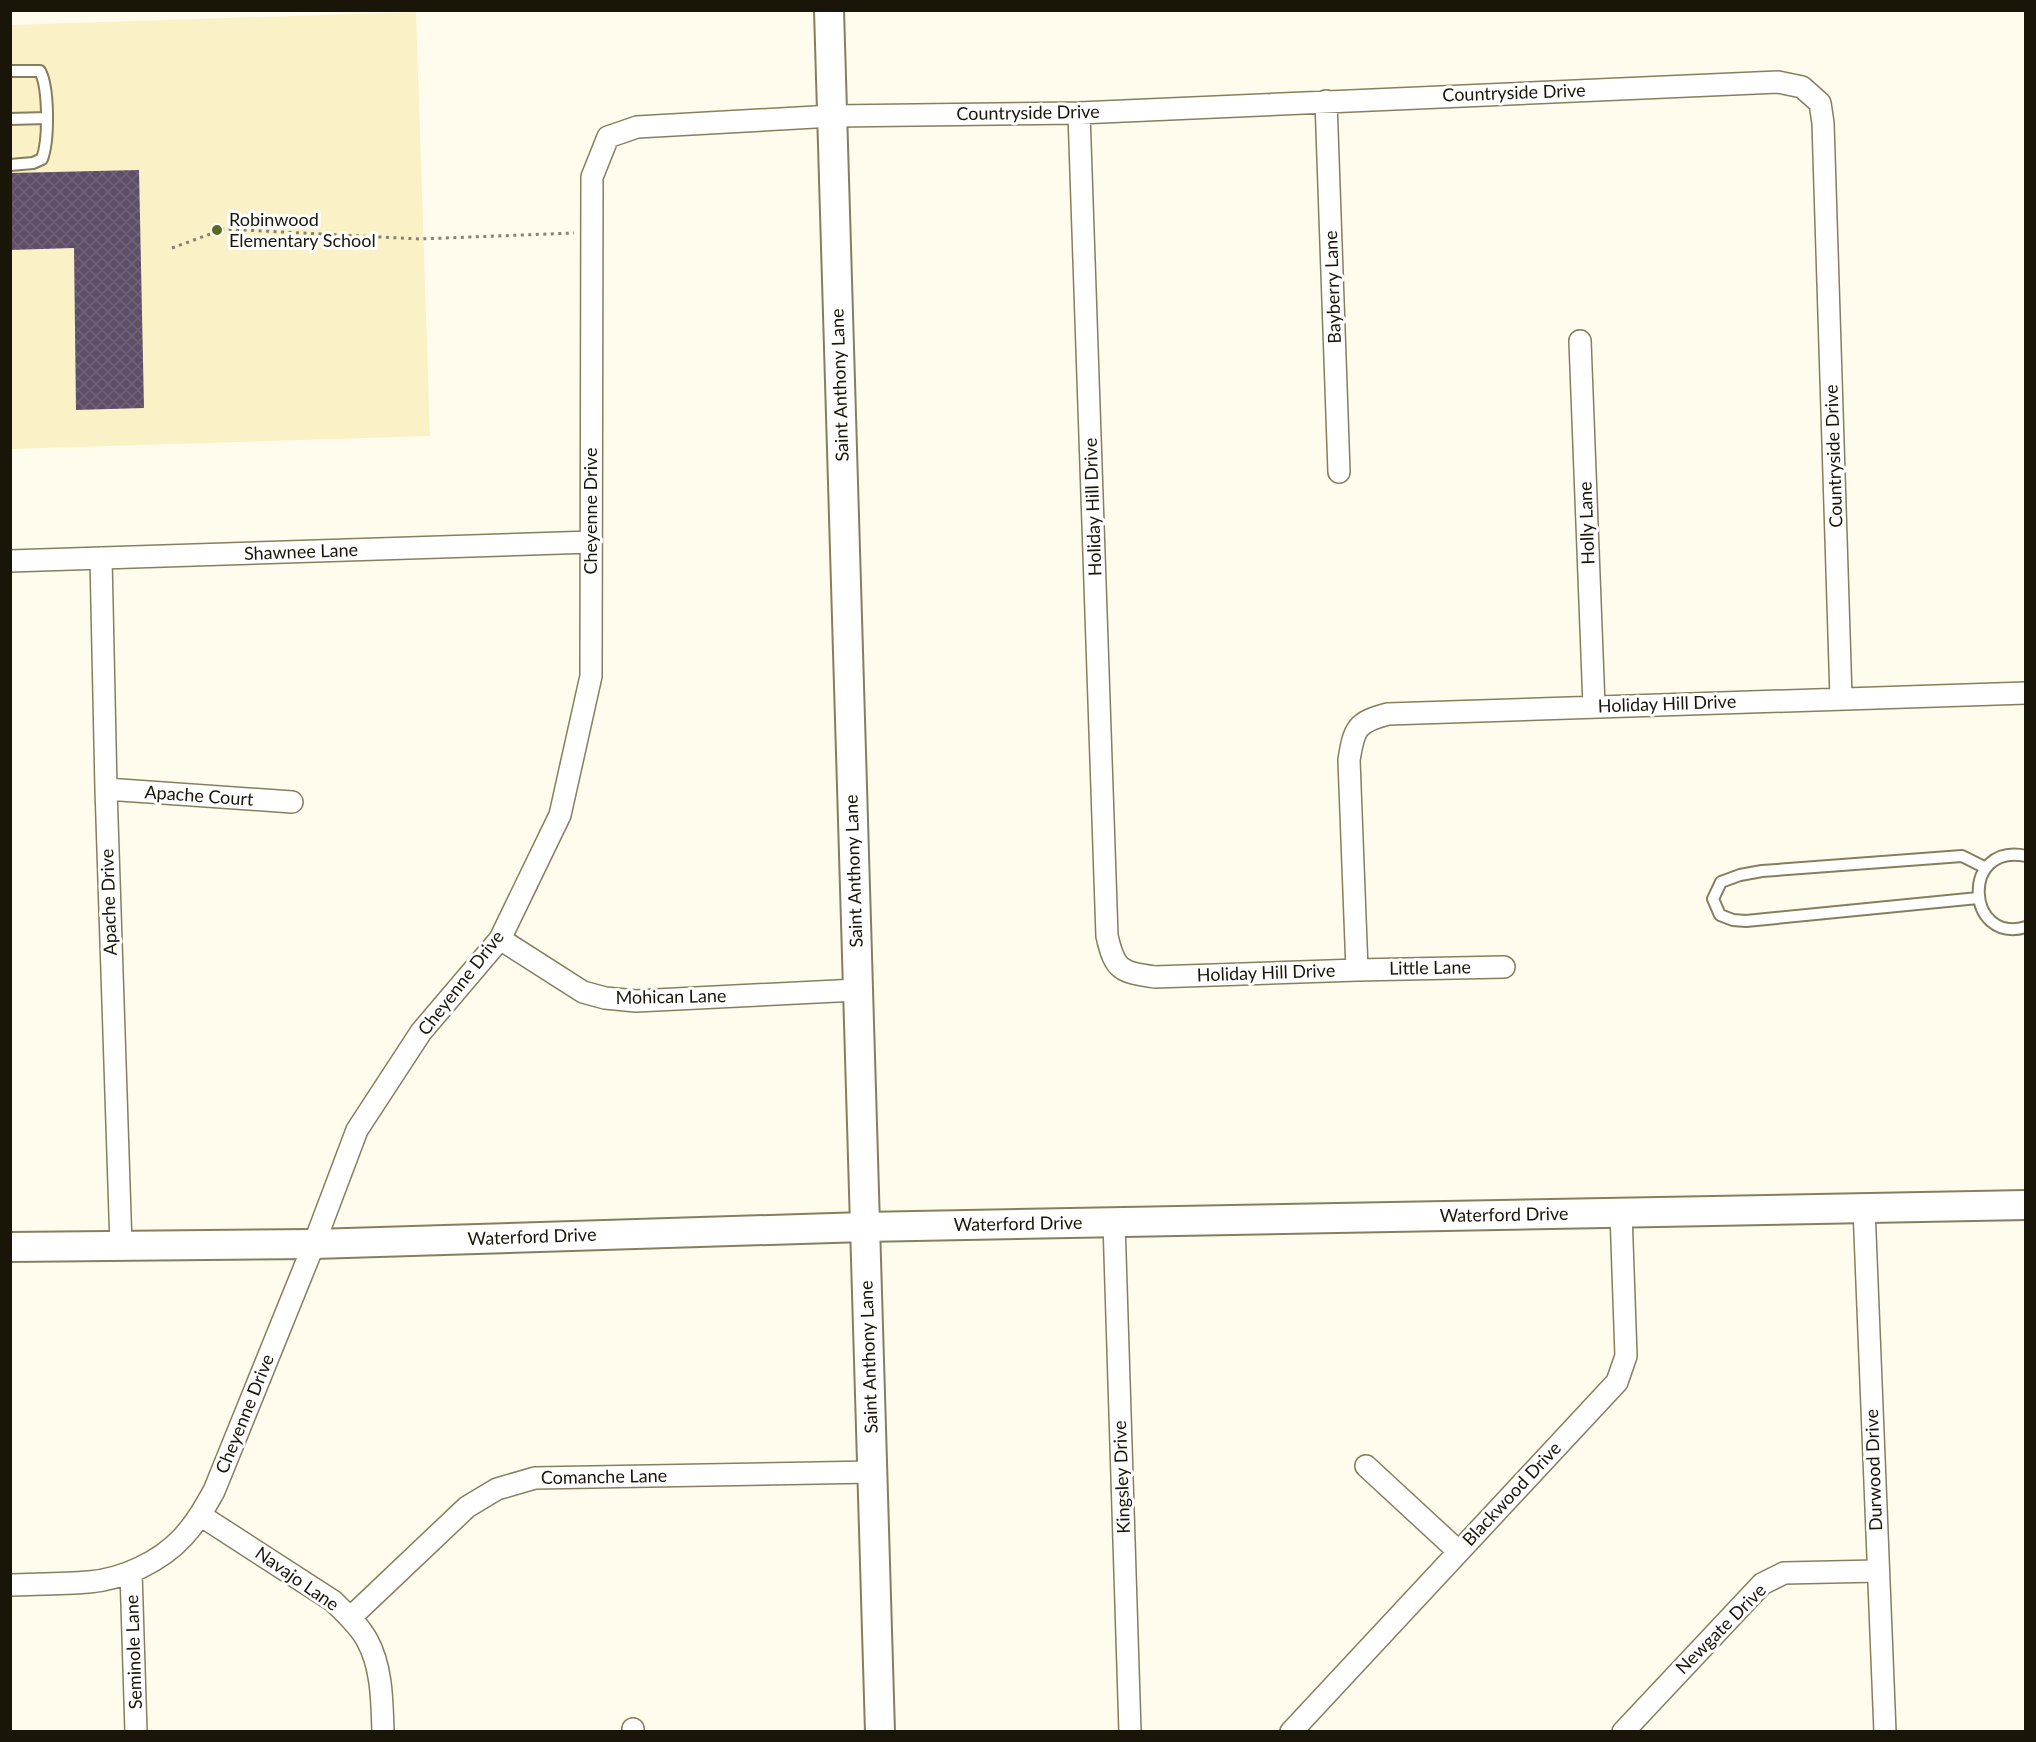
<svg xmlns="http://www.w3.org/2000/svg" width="2036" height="1742" viewBox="0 0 2036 1742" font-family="Lato,sans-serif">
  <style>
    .built { fill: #fbf1c6 }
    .building { fill: url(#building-cross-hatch) }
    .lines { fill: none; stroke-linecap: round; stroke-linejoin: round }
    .lane-casing { stroke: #867e5e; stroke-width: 14 }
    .street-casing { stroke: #867e5e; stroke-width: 24 }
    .secondary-casing { stroke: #867e5e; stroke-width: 32 }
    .path { stroke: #858274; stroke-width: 3; stroke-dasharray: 3 4.5; stroke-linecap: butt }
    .lane { stroke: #fff; stroke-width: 10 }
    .street { stroke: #fff; stroke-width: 21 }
    .secondary { stroke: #fff; stroke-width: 28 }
    .poi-dot { fill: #556c1c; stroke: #fff; stroke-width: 2 }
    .labels { text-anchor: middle; stroke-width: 6; stroke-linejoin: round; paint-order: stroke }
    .street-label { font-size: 18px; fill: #191609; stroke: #fff }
    .poi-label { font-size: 18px; fill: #191609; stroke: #fff; text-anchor: start }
  </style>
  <defs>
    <pattern id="building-cross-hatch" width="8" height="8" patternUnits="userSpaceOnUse" patternTransform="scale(1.5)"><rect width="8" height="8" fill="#5f4e68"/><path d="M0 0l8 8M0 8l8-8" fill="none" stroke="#716377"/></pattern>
  </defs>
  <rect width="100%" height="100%" fill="#fffced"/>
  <path class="built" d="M 416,12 L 430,436 L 11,449 L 10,25 Z"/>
  <path class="building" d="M 139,170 L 144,408 L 76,410 L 74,248 L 10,250 L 10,173 Z"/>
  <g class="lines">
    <defs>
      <path id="lane" d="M 10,71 L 40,71 C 49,88 49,140 42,159 L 33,163 L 10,165
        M 10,119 L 46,118
        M 2026,856 C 1960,842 1966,945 2026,927
        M 1978,898 L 1746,921 L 1733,920 L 1720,915 L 1713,899 L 1721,882 L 1740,875 L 1762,871 L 1962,856 L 1986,868"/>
      <path id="street" d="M 1326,101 L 1339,472
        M 1079,113 L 1107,936 C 1115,971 1121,972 1155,977 L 1357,970 L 1349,760 C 1354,729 1356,722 1388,714 L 2026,693
        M 1580,341 L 1594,706
        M 101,558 L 106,789 L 121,1246
        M 10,561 L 591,542
        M 106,789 L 292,802
        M 500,939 L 583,992 L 605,998 L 636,1001 L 857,990
        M 1357,970 L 1504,967
        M 1864,1208 L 1885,1732
        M 1114,1222 L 1130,1732
        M 1366,1466 L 1458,1551
        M 200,1515 L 333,1601 C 345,1613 359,1625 367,1640 C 382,1667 382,1701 383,1732
        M 131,1572 L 136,1732
        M 10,1585 C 37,1584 63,1584 89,1582 C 123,1579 160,1562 183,1537 C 196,1523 205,1507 214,1491 L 314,1244 L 357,1130 L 421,1032 L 500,939 L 560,815 L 591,676 L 592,177 L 608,137 L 637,127 L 833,116 L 1079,113 L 1778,82 L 1802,87 L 1820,103 L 1823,123 L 1841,698
        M 350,1618 L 467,1507 L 497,1489 L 535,1478 L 873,1472
        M 633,1729 L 633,1732
        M 1291,1732 L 1617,1382 L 1626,1356 L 1621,1213
        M 1623,1732 L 1762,1584 L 1784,1573 L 1878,1571"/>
      <path id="secondary" d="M 829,10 L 880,1732
        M 10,1247 L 314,1244 L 864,1227 L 2026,1205"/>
    </defs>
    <use href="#lane" class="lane-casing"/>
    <use href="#street" class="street-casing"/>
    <use href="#secondary" class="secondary-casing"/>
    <path class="path" d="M 172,248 L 224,229 L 419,239 L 574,233"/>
    <use href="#lane" class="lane"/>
    <use href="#street" class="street"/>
    <use href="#secondary" class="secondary"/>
  </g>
  <circle class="poi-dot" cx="217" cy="230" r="6"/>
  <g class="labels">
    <g class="street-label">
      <text transform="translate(1514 93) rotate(-2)" y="6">Countryside Drive</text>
      <text transform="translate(1028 113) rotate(-1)" y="6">Countryside Drive</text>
      <text transform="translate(1333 287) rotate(-92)" y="6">Bayberry Lane</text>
      <text transform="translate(840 385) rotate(-92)" y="6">Saint Anthony Lane</text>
      <text transform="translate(1834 456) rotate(-92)" y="6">Countryside Drive</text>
      <text transform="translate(1093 507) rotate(-92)" y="6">Holiday Hill Drive</text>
      <text transform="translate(591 511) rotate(-90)" y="6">Cheyenne Drive</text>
      <text transform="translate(1587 523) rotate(-92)" y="6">Holly Lane</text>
      <text transform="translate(301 552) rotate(-2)" y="6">Shawnee Lane</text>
      <text transform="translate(1667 704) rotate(-2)" y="6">Holiday Hill Drive</text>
      <text transform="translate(199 796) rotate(4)" y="6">Apache Court</text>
      <text transform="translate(854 871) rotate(-92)" y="6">Saint Anthony Lane</text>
      <text transform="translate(109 902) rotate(-92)" y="6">Apache Drive</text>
      <text transform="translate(1430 968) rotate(-1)" y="6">Little Lane</text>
      <text transform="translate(1266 973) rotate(-2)" y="6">Holiday Hill Drive</text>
      <text transform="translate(461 983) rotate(-52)" y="6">Cheyenne Drive</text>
      <text transform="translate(671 997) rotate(-1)" y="6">Mohican Lane</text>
      <text transform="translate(1504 1215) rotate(-1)" y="6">Waterford Drive</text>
      <text transform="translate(1018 1224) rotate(-1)" y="6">Waterford Drive</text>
      <text transform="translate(532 1237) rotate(-2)" y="6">Waterford Drive</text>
      <text transform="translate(869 1357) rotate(-92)" y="6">Saint Anthony Lane</text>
      <text transform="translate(245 1414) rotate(-68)" y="6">Cheyenne Drive</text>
      <text transform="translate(1874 1470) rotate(-92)" y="6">Durwood Drive</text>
      <text transform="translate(604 1477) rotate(-1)" y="6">Comanche Lane</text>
      <text transform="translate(1122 1477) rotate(-92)" y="6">Kingsley Drive</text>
      <text transform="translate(1512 1494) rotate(-47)" y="6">Blackwood Drive</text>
      <text transform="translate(297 1579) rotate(35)" y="6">Navajo Lane</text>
      <text transform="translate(1721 1629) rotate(-45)" y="6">Newgate Drive</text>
      <text transform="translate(134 1652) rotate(-92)" y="6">Seminole Lane</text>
    </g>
    <g class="poi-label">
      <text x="229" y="226">Robinwood<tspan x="229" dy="21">Elementary School</tspan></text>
    </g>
  </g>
  <rect width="2036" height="1742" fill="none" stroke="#191609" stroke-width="24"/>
</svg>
